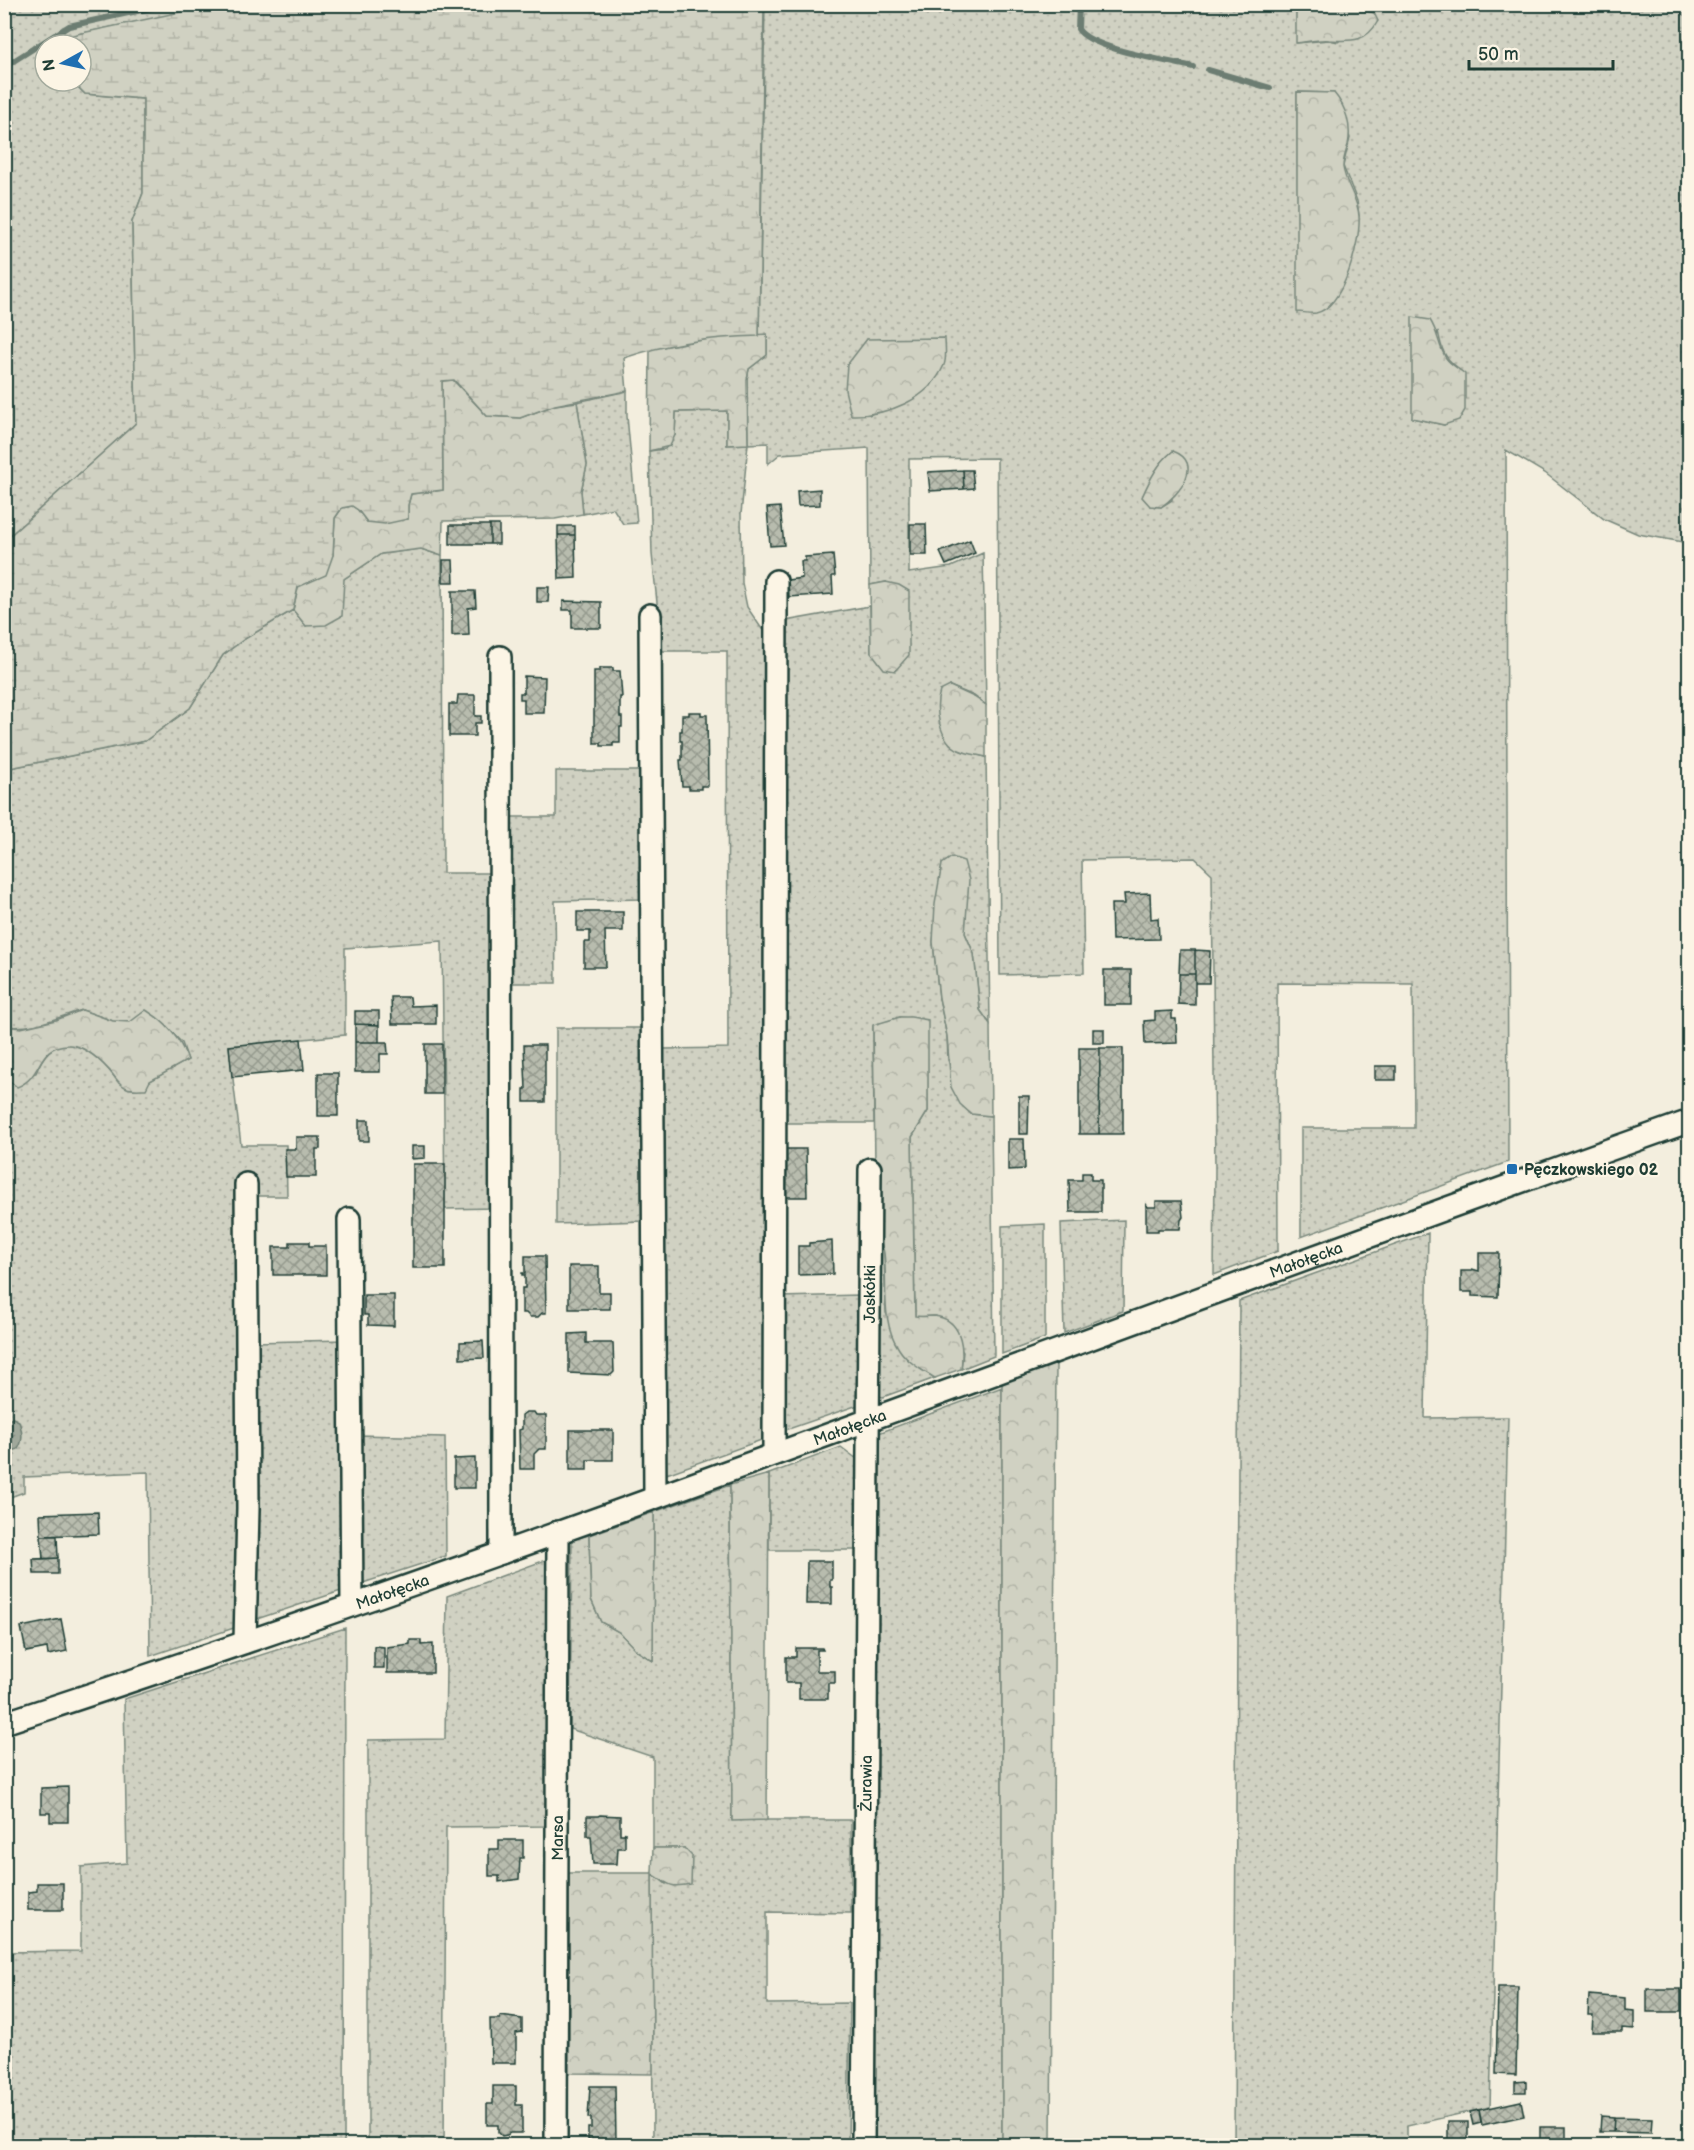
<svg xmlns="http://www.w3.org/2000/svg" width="1694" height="2150" viewBox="0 0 1694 2150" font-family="'Balsamiq Sans',sans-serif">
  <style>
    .grass { fill: url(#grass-dots); stroke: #78877b; stroke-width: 1.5; fill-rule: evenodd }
    .forest { fill: url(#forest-crowns); stroke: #78877b; stroke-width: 1.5 }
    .wetland { fill: url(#wetland-marsh); stroke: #78877b; stroke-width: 1.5 }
    .water { fill: url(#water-ripples); stroke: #6c7d72; stroke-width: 1.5 }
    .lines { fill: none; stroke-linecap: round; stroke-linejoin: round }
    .stream { stroke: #6c7d72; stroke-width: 6 }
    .building { fill: url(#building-cross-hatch); stroke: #1f3d34; stroke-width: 1.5 }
    .minor-casing { stroke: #1f3d34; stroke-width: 26 }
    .minor { stroke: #fcf5e5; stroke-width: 21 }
    .poi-dot { fill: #1f6fb2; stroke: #fcf5e5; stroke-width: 2 }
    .labels { text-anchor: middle; stroke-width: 4.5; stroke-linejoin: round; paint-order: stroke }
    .poi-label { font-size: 16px; font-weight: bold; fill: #1f3d34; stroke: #fcf5e5; text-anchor: start }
    .street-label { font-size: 16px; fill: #1f3d34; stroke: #fcf5e5 }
  </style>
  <defs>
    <pattern id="grass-dots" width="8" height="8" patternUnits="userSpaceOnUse" patternTransform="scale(1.5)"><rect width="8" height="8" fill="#d0d1c2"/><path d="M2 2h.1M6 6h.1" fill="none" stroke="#b2b4a7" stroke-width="1.8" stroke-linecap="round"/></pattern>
    <pattern id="forest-crowns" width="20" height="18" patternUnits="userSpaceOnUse" patternTransform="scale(1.5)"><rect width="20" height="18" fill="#d0d1c2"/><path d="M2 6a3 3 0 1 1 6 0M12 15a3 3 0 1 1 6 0" fill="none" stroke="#b2b4a7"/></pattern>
    <pattern id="wetland-marsh" width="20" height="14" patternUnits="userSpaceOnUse" patternTransform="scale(1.5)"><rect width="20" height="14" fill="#d0d1c2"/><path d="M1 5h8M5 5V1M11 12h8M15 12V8" fill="none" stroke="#b2b4a7"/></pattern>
    <pattern id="water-ripples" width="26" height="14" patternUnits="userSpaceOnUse" patternTransform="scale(1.5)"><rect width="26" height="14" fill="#a0a89b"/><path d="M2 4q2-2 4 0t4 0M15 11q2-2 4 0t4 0" fill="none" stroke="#828a7f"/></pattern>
    <pattern id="building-cross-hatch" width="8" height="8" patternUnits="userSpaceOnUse" patternTransform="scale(1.5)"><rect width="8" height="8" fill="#b8bcae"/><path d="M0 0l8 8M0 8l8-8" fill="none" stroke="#959a8e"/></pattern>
  </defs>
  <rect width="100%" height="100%" fill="#f3eede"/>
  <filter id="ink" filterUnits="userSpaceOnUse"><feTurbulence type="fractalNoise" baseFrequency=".0167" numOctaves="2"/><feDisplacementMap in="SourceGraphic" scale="12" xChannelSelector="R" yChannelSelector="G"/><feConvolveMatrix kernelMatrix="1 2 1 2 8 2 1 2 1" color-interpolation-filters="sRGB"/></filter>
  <g filter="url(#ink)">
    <path class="grass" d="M 94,4 L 218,5 L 63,37 L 64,45 L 45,45 L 45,81 L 72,81 L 85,94 L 143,99 L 143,193 L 132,222 L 136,423 L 5,540 L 5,5 L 82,5 L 81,7 Z
      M 765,5 L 1296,5 L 1297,43 L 1329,40 L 1338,42 L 1374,13 L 1347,5 L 1689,5 L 1689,543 L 1638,534 L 1604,519 L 1545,473 L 1506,450 L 1508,1162 L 1301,1237 L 1301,1128 L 1414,1128 L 1413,984 L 1277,983 L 1278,1251 L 1214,1275 L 1215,1169 L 1212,874 L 1195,858 L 1082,860 L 1084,973 L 1000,975 L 997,458 L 909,459 L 909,573 L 951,567 L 983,553 L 986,705 L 974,696 L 950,686 L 939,718 L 944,734 L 950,744 L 959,750 L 986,757 L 990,1024 L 980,1010 L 974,954 L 965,933 L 966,914 L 942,864 L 933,942 L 939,998 L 947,1036 L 948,1060 L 971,1114 L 991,1116 L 994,1356 L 961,1369 L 963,1352 L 936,1316 L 915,1317 L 912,1137 L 928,1111 L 927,1021 L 900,1017 L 873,1026 L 874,1123 L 780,1123 L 780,622 L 870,606 L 871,652 L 886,582 L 870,585 L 869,448 L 780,454 L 768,464 L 768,443 L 748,444 L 741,514 L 742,583 L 747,607 L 768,638 L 767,1438 L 664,1475 L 661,1208 L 663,1049 L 728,1048 L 727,651 L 662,651 L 652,554 L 649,451 L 665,449 L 675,435 L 676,412 L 727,411 L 727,445 L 748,444 L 747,379 L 749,369 L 767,355 L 767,335 L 759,336 ZM 1297,92 L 1334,93 L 1350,138 L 1343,166 L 1357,201 L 1359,216 L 1298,312 ZM 1438,331 C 1441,347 1443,357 1457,367 L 1444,425 L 1412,418 ZM 935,379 L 931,386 L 869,415 ZM 1173,451 L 1172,500 L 1161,507 L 1150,506 C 1152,479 1151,469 1173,451 Z
      M 627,391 L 627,416 L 637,523 L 623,524 L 613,508 L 583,514 L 581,491 L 587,465 L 577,402 Z
      M 421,549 L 442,556 L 443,873 L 494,873 L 494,1208 L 445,1209 L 442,941 L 345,948 L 345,1035 L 229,1046 L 241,1145 L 286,1145 L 287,1196 L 255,1196 L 240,1626 L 150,1656 L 148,1472 L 24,1477 L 24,1492 L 5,1499 L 4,1077 L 8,1081 L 36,1073 C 55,1021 96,1050 118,1082 L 150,1081 L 188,1060 L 182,1043 L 173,1034 L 130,1022 L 113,1021 L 82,1010 C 55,1018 34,1030 5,1026 L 5,769 L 145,741 L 190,708 L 223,655 L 243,640 L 293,610 L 306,626 L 344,579 L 381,554 Z
      M 556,771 L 639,771 L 641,899 L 555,901 L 556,983 L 509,983 L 508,817 L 556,817 Z
      M 556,1028 L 642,1028 L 644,1221 L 556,1224 Z
      M 1124,1220 L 1123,1311 L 1064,1333 L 1061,1223 Z
      M 1045,1224 L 1045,1338 L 1002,1354 L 1002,1226 Z
      M 876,1232 L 884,1251 L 886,1313 L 920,1369 L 935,1378 L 883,1397 L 878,1396 Z
      M 1428,1233 L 1425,1418 L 1508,1417 L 1490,2107 L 1407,2126 L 1407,2145 L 1234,2145 L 1239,1301 Z
      M 859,1295 L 861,1404 L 780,1432 L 780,1297 Z
      M 346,1340 L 344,1590 L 254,1620 L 254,1342 Z
      M 1002,1387 L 1002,2145 L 873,2146 L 876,1434 Z
      M 357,1435 L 445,1437 L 446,1556 L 357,1585 Z
      M 841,1447 L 857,1459 L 855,1550 L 769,1550 L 769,1474 Z
      M 730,1485 L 732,1820 L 851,1820 L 851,1913 L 767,1912 L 767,2004 L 850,2003 L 848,2145 L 653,2145 L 652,1873 L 666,1884 L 684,1848 L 653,1848 L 653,1757 L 570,1729 L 572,1539 L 589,1535 L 591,1599 L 601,1622 L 619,1632 L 637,1651 L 653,1661 L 654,1512 Z
      M 548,1559 L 547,1826 L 446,1827 L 444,2145 L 368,2145 L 368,1740 L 445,1739 L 447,1596 Z
      M 345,1628 L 344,2145 L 5,2145 L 5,1952 L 81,1951 L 81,1867 L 127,1863 L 124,1699 Z"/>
    <path class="forest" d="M 1296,5 L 1347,5 L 1374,13 L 1378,21 C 1366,43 1351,41 1329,40 C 1319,39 1307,42 1296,43 Z
      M 1297,92 L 1334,93 C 1346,107 1352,126 1348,145 C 1346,151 1343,161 1343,167 C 1345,184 1358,198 1359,216 C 1361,240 1344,307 1316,313 C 1310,314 1303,312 1297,312 Z
      M 1412,317 L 1430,320 C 1439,334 1438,346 1446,358 C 1450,364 1459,369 1465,374 L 1465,410 L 1459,420 L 1444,425 L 1412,418 Z
      M 767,334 L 767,355 L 749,369 L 747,379 L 748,444 L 727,445 L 727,411 L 676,412 L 675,435 L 670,446 L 649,451 L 650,349 L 720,337 Z
      M 945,338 C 945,346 947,358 944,365 C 929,400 887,416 851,415 L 845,390 L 847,365 L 867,339 Z
      M 453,380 L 487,416 L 520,418 L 555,405 L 577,402 L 587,465 L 581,491 L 583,514 L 555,519 L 443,521 L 442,556 L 421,549 L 381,554 L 344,579 L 342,616 L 326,625 L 306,626 L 293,610 L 298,587 L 333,555 L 335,518 L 342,508 L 352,506 L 358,510 L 367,522 L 408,519 L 408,505 L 411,494 L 443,490 L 442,381 Z
      M 1173,451 C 1205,463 1179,495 1161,507 L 1150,506 L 1142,497 C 1150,479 1158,463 1173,451 Z
      M 886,582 L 899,585 L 909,591 L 909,655 L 895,671 L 884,669 L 871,652 L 870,585 Z
      M 950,686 L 974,697 L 986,705 L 986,757 C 978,755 967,754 959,750 C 939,741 934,709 940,691 Z
      M 952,857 L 964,861 L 969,880 L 965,933 L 974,954 L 980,1010 L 990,1024 L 991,1116 L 971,1114 L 960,1104 L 951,1087 L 947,1036 L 939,998 L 933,942 L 935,904 L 942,864 Z
      M 82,1010 L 113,1021 L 130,1022 L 146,1010 C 166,1022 180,1038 188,1060 L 150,1081 L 146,1089 C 140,1089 132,1090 127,1088 C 119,1085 116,1078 110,1071 C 100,1060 84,1044 68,1045 C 35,1046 45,1076 17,1087 L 5,1077 L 5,1026 L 21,1028 L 56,1020 Z
      M 900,1017 L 911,1017 L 928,1020 L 928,1111 L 912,1137 L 915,1316 C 921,1317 928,1316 934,1316 C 962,1319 964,1347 961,1369 L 935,1378 C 922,1370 907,1362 899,1349 C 880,1321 888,1285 884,1253 C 883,1246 879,1239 876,1232 L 873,1025 Z
      M 1056,1362 L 1051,2145 L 1002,2146 L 1002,1381 Z
      M 769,1474 L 767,1820 L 732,1821 L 730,1485 Z
      M 654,1512 L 653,1661 L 637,1651 L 619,1632 L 601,1622 L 591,1599 L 589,1535 Z
      M 653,1848 L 684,1848 L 692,1856 L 691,1884 C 668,1888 671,1885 652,1874 L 653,2074 L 569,2073 L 569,1873 L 652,1873 Z"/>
    <path class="wetland" d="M 218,4 L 764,5 L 759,336 C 712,337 668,343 624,358 L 627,391 L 555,405 L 520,418 L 487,416 L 454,380 L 442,381 L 443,490 L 411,494 L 408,505 L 408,519 L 385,524 L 367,522 L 358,510 L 352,506 L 342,508 L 335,518 L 333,555 L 326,575 L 298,587 L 293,610 L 243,640 L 223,655 L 190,708 L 145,741 L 5,769 L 5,540 L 136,423 L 132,222 L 143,193 L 143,99 L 85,94 L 72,81 L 81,81 L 81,45 L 64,45 L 63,37 Z"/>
    <path class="water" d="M 13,1418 L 19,1421 C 22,1431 24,1440 18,1449 L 5,1453 L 5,1421 Z"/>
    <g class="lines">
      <path class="stream" d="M 1079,4 L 1078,29 C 1090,49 1169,61 1193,67
        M 4,67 L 69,26 L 169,4
        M 1208,70 L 1270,88"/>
    </g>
    <path class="building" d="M 963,470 L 964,489 L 930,491 L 928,472 Z
      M 963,470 L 972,470 L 974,488 L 964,489 Z
      M 820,489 L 820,505 L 798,506 L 797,491 Z
      M 780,507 L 784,545 L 770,546 L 767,508 Z
      M 910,524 L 926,524 L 927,555 L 910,555 Z
      M 450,525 L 490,525 L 490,544 L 450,544 Z
      M 490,525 L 499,525 L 499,544 L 490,544 Z
      M 558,526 L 575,526 L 575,535 L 558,535 Z
      M 558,535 L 575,535 L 576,578 L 559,579 Z
      M 970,540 L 975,553 L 946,565 L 940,552 Z
      M 833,555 L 835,576 L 832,576 L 833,594 L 789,597 L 788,580 L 802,578 L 801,561 L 805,561 L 805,557 Z
      M 443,560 L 453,560 L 454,582 L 443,582 Z
      M 537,587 L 549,587 L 548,602 L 537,602 Z
      M 452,591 L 475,591 L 476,607 L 468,608 L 469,635 L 452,636 Z
      M 563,601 L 601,602 L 601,628 L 572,628 L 572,610 L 563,610 Z
      M 600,668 L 613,668 L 613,671 L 620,671 L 622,697 L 620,697 L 620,717 L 622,717 L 622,727 L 620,727 L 620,743 L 613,743 L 613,746 L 601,746 L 601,743 L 594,743 L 594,671 L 600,671 Z
      M 524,676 L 545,677 L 544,713 L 524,713 L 524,699 L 520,699 L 520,693 L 524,693 Z
      M 458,695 L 475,695 L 475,716 L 481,716 L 481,723 L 475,723 L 475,736 L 449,736 L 449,704 L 457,704 Z
      M 689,712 L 701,712 L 701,715 L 707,715 L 708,786 L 701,786 L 701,789 L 689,789 L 689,786 L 682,786 L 680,760 L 682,760 L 682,741 L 680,741 L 680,731 L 682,731 L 682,715 L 689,715 Z
      M 1150,893 L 1151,919 L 1158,918 L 1159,939 L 1112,940 L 1111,904 L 1125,904 L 1124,894 Z
      M 577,912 L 623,912 L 623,931 L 605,931 L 606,967 L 584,967 L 584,942 L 590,942 L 590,931 L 577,931 Z
      M 1180,950 L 1195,950 L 1195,974 L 1179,974 Z
      M 1195,950 L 1210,951 L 1209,983 L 1195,983 Z
      M 1104,970 L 1131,970 L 1131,1005 L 1104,1005 Z
      M 1179,974 L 1195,974 L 1195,1005 L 1178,1004 Z
      M 391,997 L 410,997 L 411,1006 L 436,1005 L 436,1024 L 392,1024 Z
      M 355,1011 L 379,1011 L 379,1025 L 355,1024 Z
      M 1172,1011 L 1172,1019 L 1176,1019 L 1177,1043 L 1145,1044 L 1144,1021 L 1155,1020 L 1155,1012 Z
      M 355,1024 L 379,1025 L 379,1042 L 355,1042 Z
      M 1093,1029 L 1104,1029 L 1104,1043 L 1093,1043 Z
      M 301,1039 L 304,1070 L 232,1077 L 229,1046 Z
      M 355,1042 L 387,1042 L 388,1054 L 380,1054 L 380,1072 L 355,1072 Z
      M 425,1044 L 442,1044 L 442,1094 L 425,1094 Z
      M 524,1045 L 545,1045 L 545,1102 L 524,1102 L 524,1089 L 526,1089 Z
      M 1079,1048 L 1100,1048 L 1099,1134 L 1079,1134 Z
      M 1100,1048 L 1123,1048 L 1123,1134 L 1099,1134 Z
      M 1375,1066 L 1396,1066 L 1396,1080 L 1375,1080 Z
      M 318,1073 L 338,1073 L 338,1116 L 318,1116 Z
      M 1019,1096 L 1029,1096 L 1028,1134 L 1019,1134 Z
      M 359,1120 L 369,1120 L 369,1141 L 359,1141 Z
      M 296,1137 L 320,1137 L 320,1149 L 316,1149 L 316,1177 L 286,1177 L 285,1149 L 296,1149 Z
      M 1008,1139 L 1024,1139 L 1025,1169 L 1008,1170 Z
      M 412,1146 L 425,1146 L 425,1158 L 412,1159 Z
      M 783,1149 L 806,1149 L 807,1197 L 783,1197 Z
      M 413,1164 L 445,1164 L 445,1268 L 413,1268 Z
      M 1082,1173 L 1091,1173 L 1091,1180 L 1101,1180 L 1101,1212 L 1070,1212 L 1069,1180 L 1082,1180 Z
      M 1156,1201 L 1181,1201 L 1183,1217 L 1181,1220 L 1180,1229 L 1158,1229 L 1158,1231 L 1146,1231 L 1146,1204 L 1148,1207 L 1156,1207 Z
      M 832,1241 L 833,1274 L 798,1275 L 798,1246 L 809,1246 L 809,1243 Z
      M 290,1242 L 309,1242 L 309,1246 L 326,1246 L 326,1275 L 273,1275 L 273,1247 L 290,1247 Z
      M 1479,1253 L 1499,1253 L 1498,1297 L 1472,1296 L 1472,1292 L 1461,1292 L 1461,1271 L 1472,1271 L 1472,1269 L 1479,1271 Z
      M 525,1256 L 545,1256 L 546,1313 L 542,1313 L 538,1317 L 530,1317 L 526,1313 L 522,1313 L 522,1288 L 525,1288 L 525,1275 L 522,1275 L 522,1273 L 525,1273 Z
      M 569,1266 L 599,1266 L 599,1292 L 610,1292 L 610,1309 L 569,1309 Z
      M 364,1295 L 394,1295 L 394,1326 L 368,1325 L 368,1315 L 364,1315 Z
      M 586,1333 L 586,1343 L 613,1343 L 614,1372 L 611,1375 L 569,1373 L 569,1334 Z
      M 483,1341 L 484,1358 L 460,1359 L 460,1342 Z
      M 526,1412 L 534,1412 L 536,1415 L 546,1415 L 546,1449 L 539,1449 L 534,1454 L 534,1469 L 520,1469 L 519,1430 L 522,1429 L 522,1415 Z
      M 570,1430 L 613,1430 L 613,1460 L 587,1460 L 587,1470 L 570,1470 Z
      M 475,1458 L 475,1488 L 454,1488 L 454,1459 Z
      M 98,1512 L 99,1534 L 41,1536 L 40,1514 Z
      M 41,1536 L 57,1536 L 58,1558 L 43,1559 Z
      M 58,1558 L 58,1574 L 34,1574 L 33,1559 Z
      M 807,1561 L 832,1561 L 832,1580 L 830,1580 L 830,1587 L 832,1587 L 832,1604 L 806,1604 Z
      M 61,1619 L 67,1651 L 48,1655 L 47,1648 L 26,1652 L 21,1627 Z
      M 410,1640 L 421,1640 L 421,1645 L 433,1644 L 433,1673 L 387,1673 L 387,1647 L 410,1644 Z
      M 374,1646 L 384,1647 L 384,1668 L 374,1668 Z
      M 796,1648 L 822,1648 L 823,1650 L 817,1650 L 817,1671 L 835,1671 L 835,1683 L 828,1683 L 828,1699 L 799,1699 L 799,1683 L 786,1683 L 786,1657 L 796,1657 Z
      M 68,1787 L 68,1822 L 50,1822 L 50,1813 L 41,1813 L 41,1788 Z
      M 600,1815 L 620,1816 L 620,1834 L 624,1834 L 625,1832 L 625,1848 L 618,1848 L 617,1864 L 593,1864 L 591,1836 L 587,1836 L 587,1816 L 598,1816 Z
      M 499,1840 L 523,1840 L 523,1858 L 520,1858 L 519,1879 L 499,1882 L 499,1876 L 489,1876 L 489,1849 L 499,1849 Z
      M 37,1883 L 63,1883 L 63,1910 L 28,1910 L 28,1892 L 37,1891 Z
      M 1498,1987 L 1518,1987 L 1516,2075 L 1496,2074 Z
      M 1647,1989 L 1681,1989 L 1681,2012 L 1647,2012 Z
      M 1589,1995 L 1625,1998 L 1625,2010 L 1634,2011 L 1634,2029 L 1622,2028 L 1622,2032 L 1592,2032 L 1593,2015 L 1588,2015 Z
      M 500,2016 L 522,2019 L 522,2032 L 516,2033 L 516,2063 L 491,2063 L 490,2019 L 500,2019 Z
      M 1526,2081 L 1526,2092 L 1515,2092 L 1515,2082 Z
      M 493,2086 L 516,2086 L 516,2105 L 522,2105 L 522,2133 L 510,2133 L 507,2135 L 502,2136 L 498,2132 L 498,2125 L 487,2125 L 487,2104 L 493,2104 Z
      M 590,2086 L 615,2086 L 616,2140 L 588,2140 L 588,2128 L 591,2128 L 591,2118 L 588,2118 Z
      M 1521,2101 L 1524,2116 L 1482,2125 L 1479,2110 Z
      M 1479,2110 L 1481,2123 L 1473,2125 L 1470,2112 Z
      M 1601,2116 L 1614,2117 L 1613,2132 L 1600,2132 Z
      M 1614,2117 L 1652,2118 L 1651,2133 L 1613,2132 Z
      M 1448,2122 L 1468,2122 L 1468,2146 L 1448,2146 Z
      M 1540,2127 L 1566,2127 L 1566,2142 L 1574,2142 L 1574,2146 L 1533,2146 L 1533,2141 L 1540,2141 Z"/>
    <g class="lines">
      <defs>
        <g id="minor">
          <path d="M 650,615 L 655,1497"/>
          <path d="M 500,657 L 501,1553"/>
          <path d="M 349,1219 L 352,1605"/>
          <path d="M 774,1454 L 776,581"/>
          <path d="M 245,1642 L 248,1508 L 246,1184"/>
          <path id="s1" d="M 4,1723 C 572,1538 1127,1320 1690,1121"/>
          <path id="s2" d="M 556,2146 L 558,1532"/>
          <path id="s3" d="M 863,2146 L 870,1169"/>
        </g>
      </defs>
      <use href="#minor" class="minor-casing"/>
      <use href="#minor" class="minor"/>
    </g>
  </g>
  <rect class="poi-dot" x="1506" y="1163" width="12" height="12" rx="3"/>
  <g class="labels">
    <g class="poi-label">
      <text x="1524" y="1175">Pęczkowskiego 02</text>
    </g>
    <g class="street-label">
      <text dy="6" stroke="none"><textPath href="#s1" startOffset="1382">Małołęcka</textPath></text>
      <text dy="6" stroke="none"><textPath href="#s3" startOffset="852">Jaskółki</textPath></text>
      <text dy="6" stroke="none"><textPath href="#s1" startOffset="896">Małołęcka</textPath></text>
      <text dy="6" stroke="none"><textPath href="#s1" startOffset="410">Małołęcka</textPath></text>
      <text dy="6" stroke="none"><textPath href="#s3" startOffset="363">Żurawia</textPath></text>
      <text dy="6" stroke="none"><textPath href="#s2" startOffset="308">Marsa</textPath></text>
    </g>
  </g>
  <rect width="1694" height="2150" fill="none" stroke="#fcf5e5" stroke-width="24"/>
  <rect x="12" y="12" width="1670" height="2126" fill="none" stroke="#1f3d34" stroke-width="2" filter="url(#ink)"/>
  <g transform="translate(63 63) rotate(262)"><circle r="28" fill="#fcf5e5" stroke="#a4ab9e" stroke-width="1.5"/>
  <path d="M0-4.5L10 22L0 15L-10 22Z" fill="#1f6fb2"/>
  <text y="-9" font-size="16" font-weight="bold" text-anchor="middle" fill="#1f3d34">N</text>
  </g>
  <path d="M1469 60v9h144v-9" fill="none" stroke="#1f3d34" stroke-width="3"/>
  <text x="1478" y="60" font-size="18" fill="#1f3d34" stroke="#fcf5e5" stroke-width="4.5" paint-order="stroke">50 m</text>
</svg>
